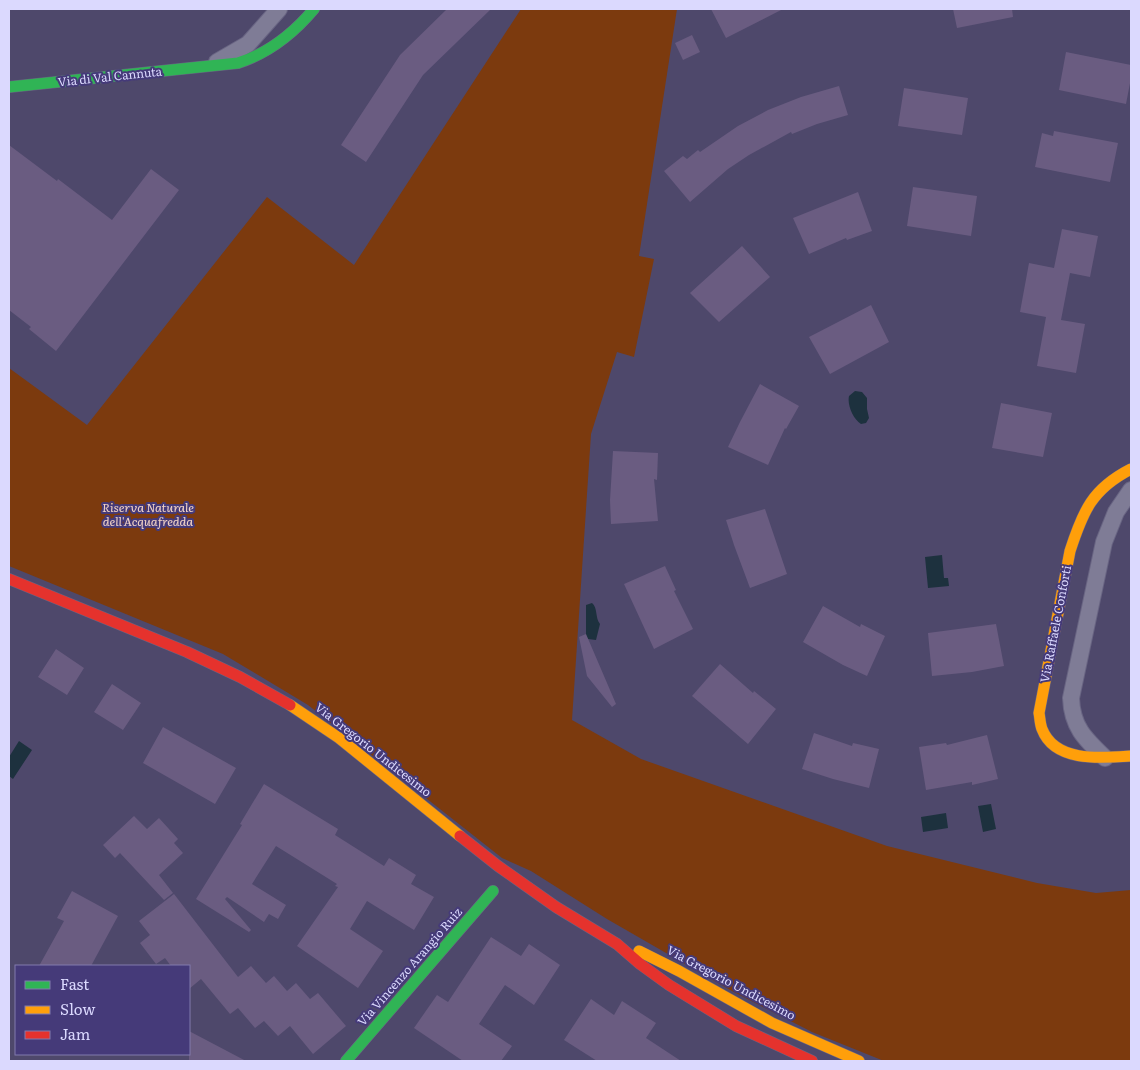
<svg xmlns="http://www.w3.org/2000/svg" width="1140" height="1070" viewBox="0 0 1140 1070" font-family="Literata,serif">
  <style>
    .green { fill: #7c3a0e }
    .water { fill: #1d313e }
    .building { fill: #6a5c81 }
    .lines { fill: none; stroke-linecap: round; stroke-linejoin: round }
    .street-casing { stroke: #696583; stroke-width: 18 }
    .fast-casing { stroke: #696583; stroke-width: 12 }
    .slow-casing { stroke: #696583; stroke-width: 12 }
    .jam-casing { stroke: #696583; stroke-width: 12 }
    .street { stroke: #7f7c96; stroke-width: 16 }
    .fast { stroke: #30b455; stroke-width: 11 }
    .slow { stroke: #ff9f0a; stroke-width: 11 }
    .jam { stroke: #e5322d; stroke-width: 11 }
    .labels { text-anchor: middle; stroke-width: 4; stroke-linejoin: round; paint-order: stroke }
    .street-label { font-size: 12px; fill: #dbd9fe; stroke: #453a79 }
    .park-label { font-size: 12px; font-style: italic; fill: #f4d5c6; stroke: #453a79 }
  </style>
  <rect width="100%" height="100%" fill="#4e486b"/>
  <path class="green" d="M 521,9 L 677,9 L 639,256 L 654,259 L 634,357 L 617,352 L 591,434 L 572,720 L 641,759 L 887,846 L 1037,883 L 1096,893 L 1131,890 L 1131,1061 L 884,1061 L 812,1032 L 732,991 L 607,919 L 531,871 L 502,858 L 308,705 L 223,654 L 9,566 L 9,368 L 87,425 L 267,197 L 354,265 Z"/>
  <path class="water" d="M 855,391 L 862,392 L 867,398 L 867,409 L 869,418 L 866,423 L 861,424 C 853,419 847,405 849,396 Z
    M 942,555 L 944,578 L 948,578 L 949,586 L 928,588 L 925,557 Z
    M 592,603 C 598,608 595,618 600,624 L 596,640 L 588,639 L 586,637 L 586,605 Z
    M 19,741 L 32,750 L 13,779 L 9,776 L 9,757 Z
    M 991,804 L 996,829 L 983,832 L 978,806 Z
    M 946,813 L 948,828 L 923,832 L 921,817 Z"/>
  <path class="building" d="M 447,9 L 491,9 L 423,75 L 366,162 L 341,145 L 400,55 Z
    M 711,9 L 783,9 L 726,38 Z
    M 953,9 L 1012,9 L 1013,17 L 957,28 Z
    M 692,35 L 700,52 L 683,60 L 675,43 Z
    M 1066,52 L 1131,65 L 1131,78 L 1126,104 L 1059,90 Z
    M 839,86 L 848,115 L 817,124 L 792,134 L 791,132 L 749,155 L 728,169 L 690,202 L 664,171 L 683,156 L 687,159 L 698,150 L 700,152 L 738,126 L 768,110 L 801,97 Z
    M 904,88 L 968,98 L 962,135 L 898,126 Z
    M 1054,131 L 1118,143 L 1110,182 L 1035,167 L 1042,133 L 1053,136 Z
    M 9,145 L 57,181 L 58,179 L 112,220 L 151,169 L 179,190 L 56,351 L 29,329 L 31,327 L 9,310 Z
    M 913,187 L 977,196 L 971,236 L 907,226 Z
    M 858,192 L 872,231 L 847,240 L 846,238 L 809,254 L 793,218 Z
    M 1062,229 L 1098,236 L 1090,277 L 1070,273 L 1061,320 L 1085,324 L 1076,373 L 1037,366 L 1046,317 L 1020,312 L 1029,263 L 1054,268 Z
    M 742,246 L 770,277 L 719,322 L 690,293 Z
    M 871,305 L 889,342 L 830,374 L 809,337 Z
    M 760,384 L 799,406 L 786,429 L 785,428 L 768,465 L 728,447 L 740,422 Z
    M 1001,403 L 1052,413 L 1043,457 L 992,448 Z
    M 613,451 L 658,453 L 657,480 L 654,479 L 658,521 L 611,524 L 610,500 Z
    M 765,509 L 787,574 L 750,588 L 734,545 L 726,520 Z
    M 665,566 L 676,590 L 674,591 L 693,629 L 654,649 L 624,584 Z
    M 823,606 L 860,627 L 861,624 L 885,636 L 867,676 L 843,665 L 803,642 Z
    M 996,624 L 1004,666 L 972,672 L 932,676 L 928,633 Z
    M 586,634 L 616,704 L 612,707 L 587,676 L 579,637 Z
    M 56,649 L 84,668 L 67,695 L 38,677 Z
    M 720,664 L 753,693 L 754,691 L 776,709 L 748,744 L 692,696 Z
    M 112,684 L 141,703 L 123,730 L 94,712 Z
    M 163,727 L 236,768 L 215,804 L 143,763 Z
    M 814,733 L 852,746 L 853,743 L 879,749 L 869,788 L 833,779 L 802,769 Z
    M 987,735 L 998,779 L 972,785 L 972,782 L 926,790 L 919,747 L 946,743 L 947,745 Z
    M 264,784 L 338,829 L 335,835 L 384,866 L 389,858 L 416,875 L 411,884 L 434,897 L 414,930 L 367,901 L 350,929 L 383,951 L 358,988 L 297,946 L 338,887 L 335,886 L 337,884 L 276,846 L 252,884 L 286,905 L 278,919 L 269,914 L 264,922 L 227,897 L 225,899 L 251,930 L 249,932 L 196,899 L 242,825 L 240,824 Z
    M 134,816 L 147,829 L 159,818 L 178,839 L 174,843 L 183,853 L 159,875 L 173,893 L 164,900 L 120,853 L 115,858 L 103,845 Z
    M 72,891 L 118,916 L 91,966 L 39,966 L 64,921 L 57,918 Z
    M 174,894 L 238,977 L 251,966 L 266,983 L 274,976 L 287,991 L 296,983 L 310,999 L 318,993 L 346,1026 L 313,1054 L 290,1026 L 278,1036 L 264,1021 L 255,1028 L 238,1008 L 230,1014 L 201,979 L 189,989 L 189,966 L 171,966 L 165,958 L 156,964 L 140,943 L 150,935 L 139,921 Z
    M 491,937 L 521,956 L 529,944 L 560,965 L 534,1005 L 505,985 L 479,1024 L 512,1046 L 501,1061 L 463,1061 L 414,1028 L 437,995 L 448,1002 Z
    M 591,999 L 614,1015 L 622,1001 L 656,1023 L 646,1038 L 681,1061 L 597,1061 L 564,1040 Z
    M 189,1031 L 246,1061 L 189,1061 Z"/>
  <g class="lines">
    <defs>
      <path id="street" d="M 217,62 L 248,44 L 279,9
        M 1105,758 C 1085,739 1072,727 1071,698 L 1104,542 L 1116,512 L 1131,490"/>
      <path id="fast" d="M 9,87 L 238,63 C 269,53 293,34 314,9
        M 346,1061 L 493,891"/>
      <path id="slow" d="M 1131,469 C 1092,489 1083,511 1070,551 L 1039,713 C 1040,718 1040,724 1042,729 C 1055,763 1102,758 1131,756
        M 290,705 L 339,738 L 460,836
        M 639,951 L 679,971 L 772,1023 L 859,1061"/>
      <path id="jam" d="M 9,579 L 187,652 L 240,677 L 290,705
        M 460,836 L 498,866 L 556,907 L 617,944 L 640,964 L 669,985 L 736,1026 L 812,1061"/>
    </defs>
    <use href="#street" class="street-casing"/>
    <use href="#fast" class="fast-casing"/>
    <use href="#slow" class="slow-casing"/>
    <use href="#jam" class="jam-casing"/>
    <use href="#street" class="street"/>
    <use href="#fast" class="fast"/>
    <use href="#slow" class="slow"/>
    <use href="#jam" class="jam"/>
  </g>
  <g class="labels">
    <g class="street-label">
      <text transform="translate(110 77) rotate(-6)" y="4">Via di Val Cannuta</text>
      <text transform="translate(1056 624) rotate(-79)" y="4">Via Raffaele Conforti</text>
      <text transform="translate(373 750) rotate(38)" y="4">Via Gregorio Undicesimo</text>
      <text transform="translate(410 967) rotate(-49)" y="4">Via Vincenzo Arangio Ruiz</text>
      <text transform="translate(731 983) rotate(28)" y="4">Via Gregorio Undicesimo</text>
    </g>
    <g class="park-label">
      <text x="148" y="512">Riserva Naturale<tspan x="148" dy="14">dell'Acquafredda</tspan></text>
    </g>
  </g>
  <rect width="1140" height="1070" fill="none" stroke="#dbd9fe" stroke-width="20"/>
  <rect x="15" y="965" width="175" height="90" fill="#453a79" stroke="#817aae"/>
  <rect x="25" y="981" width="25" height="8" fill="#30b455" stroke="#817aae"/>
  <text x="60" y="990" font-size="15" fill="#dbd9fe">Fast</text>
  <rect x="25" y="1006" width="25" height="8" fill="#ff9f0a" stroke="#817aae"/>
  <text x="60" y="1015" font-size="15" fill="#dbd9fe">Slow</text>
  <rect x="25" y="1031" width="25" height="8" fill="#e5322d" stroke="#817aae"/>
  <text x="60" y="1040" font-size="15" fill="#dbd9fe">Jam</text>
</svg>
